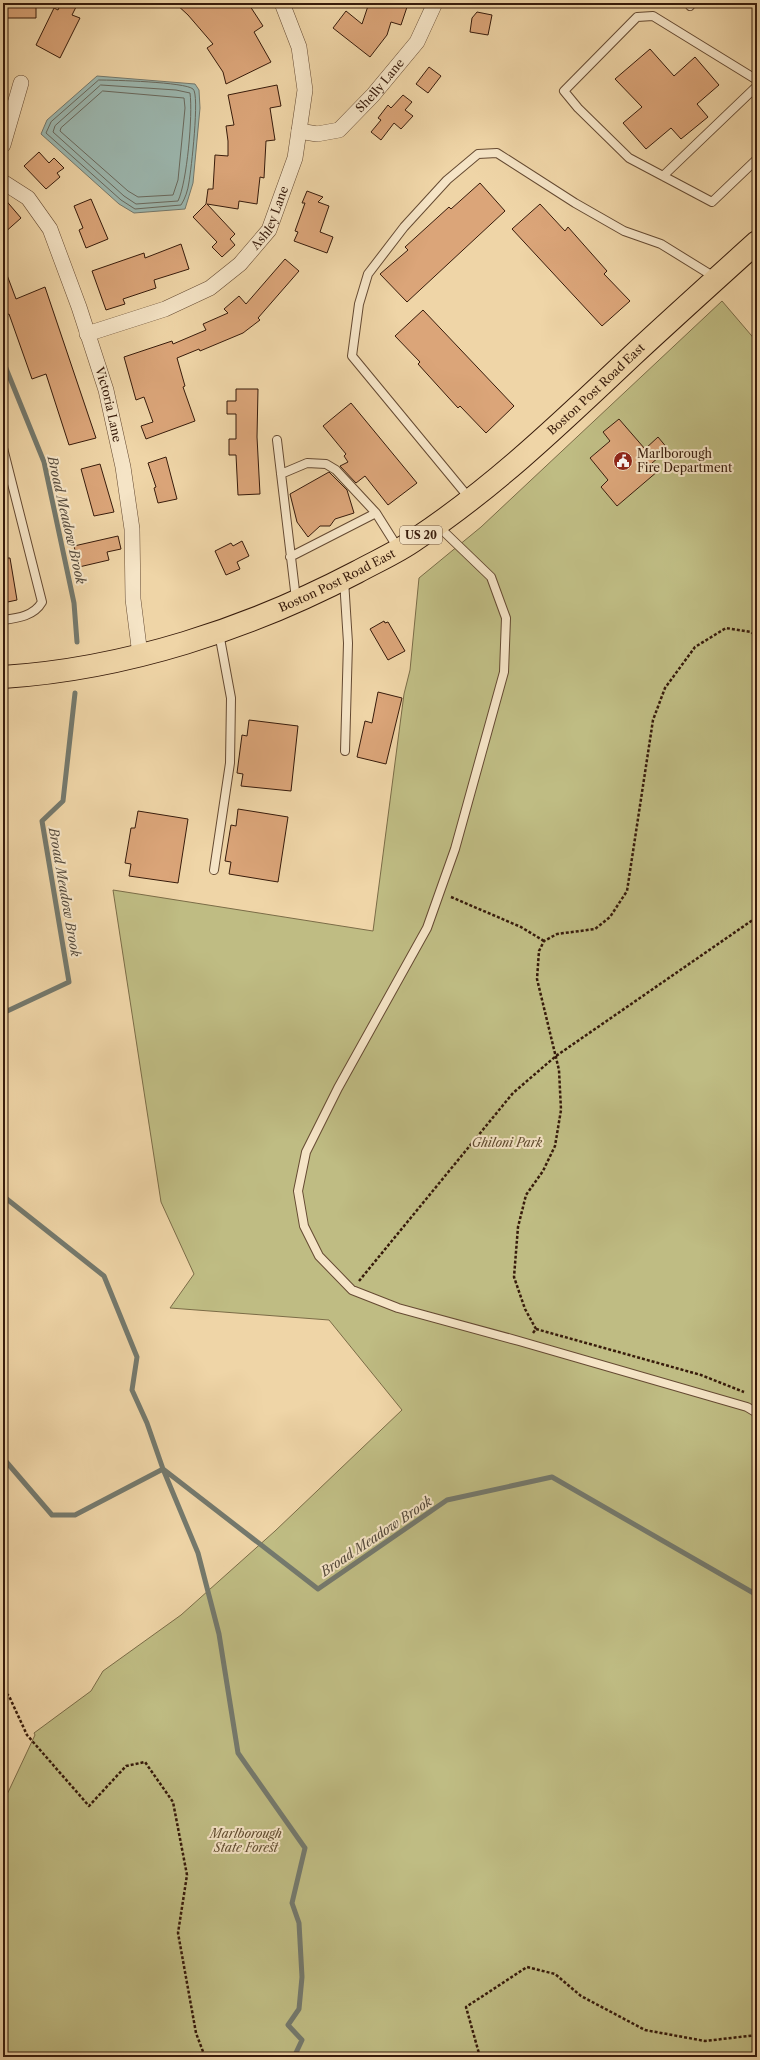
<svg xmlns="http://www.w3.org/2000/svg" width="760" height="2060" viewBox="0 0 760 2060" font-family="'Libre Caslon Text',serif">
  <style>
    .green { fill: #bfbc83; stroke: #7b6c47 }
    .water { fill: #9cb7af; stroke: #74796d }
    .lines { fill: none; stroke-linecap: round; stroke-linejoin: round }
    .shore { stroke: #6a695d; stroke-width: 1 }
    .stream { stroke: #74796d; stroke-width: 5 }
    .building { fill: #dba579; stroke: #371b0b }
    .service-casing { stroke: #654a32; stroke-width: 10 }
    .minor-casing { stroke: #654a32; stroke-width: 16 }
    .primary-casing { stroke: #371b0b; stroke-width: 24 }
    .path { stroke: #371b0b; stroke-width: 2.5; stroke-dasharray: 3 2; stroke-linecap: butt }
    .service { stroke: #f5e4c6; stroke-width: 8 }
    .minor { stroke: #f5e4c6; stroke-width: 15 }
    .primary { stroke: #efd5a7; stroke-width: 22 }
    .labels { text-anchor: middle; stroke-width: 4; stroke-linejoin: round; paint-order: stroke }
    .shield { fill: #f5e4c6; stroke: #705743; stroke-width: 1 }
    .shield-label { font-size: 11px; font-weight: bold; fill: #371b0b }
    .street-label { font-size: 12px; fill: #371b0b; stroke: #f5e4c6 }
    .poi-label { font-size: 12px; fill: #371b0b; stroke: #f5e4c6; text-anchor: start }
    .park-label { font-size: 12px; font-style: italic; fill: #604b2f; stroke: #f5e4c6 }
    .water-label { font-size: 13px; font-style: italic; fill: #554a3c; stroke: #f5e4c6 }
  </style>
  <rect width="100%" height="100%" fill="#efd5a7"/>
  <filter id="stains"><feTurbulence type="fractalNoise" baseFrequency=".005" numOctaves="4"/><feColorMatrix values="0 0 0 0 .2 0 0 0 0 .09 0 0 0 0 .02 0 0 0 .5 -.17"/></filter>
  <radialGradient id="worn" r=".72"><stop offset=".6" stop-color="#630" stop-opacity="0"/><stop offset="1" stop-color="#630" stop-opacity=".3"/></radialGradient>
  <path class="green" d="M 722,301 L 757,342 L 757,2057 L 3,2057 L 3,1803 L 35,1735 L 34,1733 L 91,1691 L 103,1671 L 181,1615 L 275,1531 L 402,1410 L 329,1320 L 170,1308 L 194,1274 L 161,1202 L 113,890 L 373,931 L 404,694 L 410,670 L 419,578 L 481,527 Z"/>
  <path class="water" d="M 97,76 L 195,84 L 199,90 L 200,108 L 193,183 L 185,209 L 134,213 L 119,204 L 41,134 L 47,120 Z"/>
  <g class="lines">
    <path class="shore" d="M 99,80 C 113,80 185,82 193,89 C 200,94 191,171 189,182 C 188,190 185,199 181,205 L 135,209 L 121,200 L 46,133 L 51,122 Z
      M 101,85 L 176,90 L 190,93 C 193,115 187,182 178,201 L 136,204 L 124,196 L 53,132 L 55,126 Z
      M 103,91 L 184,98 L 185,108 L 178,180 L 173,195 L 138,197 L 128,191 L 60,131 L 61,128 Z"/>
    <path class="stream" d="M 3,361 L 44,462 L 74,603 L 77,642
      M 3,1013 L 69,982 L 42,821 L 63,801 L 75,693
      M 3,1196 L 104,1276 L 137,1357 L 132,1390 L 147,1423 L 163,1469 L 198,1553 L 219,1634 L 238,1753 L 305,1848 L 292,1903 L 299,1923 L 302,1977 L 299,2009 L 288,2025 L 302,2040 L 294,2057
      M 3,1458 L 52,1515 L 75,1515 L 163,1469 L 318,1589 L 447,1500 L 552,1477 L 757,1595"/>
  </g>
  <path class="building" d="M 4,3 L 36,3 L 36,18 L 4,18 Z
    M 61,3 L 78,3 L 72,15 L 80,18 L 60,58 L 36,45 L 54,8 L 58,10 Z
    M 175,3 L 248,3 L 263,26 L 254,32 L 271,62 L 226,84 L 223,72 L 207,48 L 213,44 L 188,15 Z
    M 369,3 L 393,3 L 407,7 L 401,25 L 391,22 L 387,35 L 370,57 L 333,28 L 346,11 L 362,24 Z
    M 477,12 L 492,15 L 488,35 L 470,32 L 472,18 Z
    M 650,49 L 674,76 L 695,57 L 719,85 L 697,104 L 708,117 L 681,139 L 671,128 L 646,149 L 623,123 L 642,107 L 615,79 Z
    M 429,67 L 441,76 L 428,93 L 416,84 Z
    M 277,85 L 281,106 L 270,108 L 275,140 L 266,141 L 264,178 L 260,177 L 257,204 L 239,201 L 238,209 L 207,204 L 235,234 L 230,239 L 235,245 L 222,257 L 212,247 L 217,242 L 193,217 L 206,204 L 208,189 L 213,189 L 215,155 L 228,156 L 228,141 L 226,126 L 234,125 L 228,95 Z
    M 403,95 L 412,102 L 405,110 L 413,116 L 401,129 L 394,123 L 381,140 L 371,132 L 381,120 L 378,118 L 388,105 L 391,108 Z
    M 39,152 L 49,163 L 54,158 L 64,168 L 57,173 L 60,177 L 46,189 L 24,166 Z
    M 480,183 L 505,211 L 407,302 L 380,274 L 408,250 L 405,247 L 449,207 L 451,209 Z
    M 307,191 L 323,197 L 318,202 L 329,206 L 320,232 L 333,237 L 327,253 L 294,241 L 298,232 L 295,231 L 305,203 L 302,203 Z
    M 3,197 L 21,218 L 3,234 Z
    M 91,199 L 108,239 L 86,248 L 79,230 L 83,228 L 74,206 Z
    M 540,204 L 565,231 L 568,227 L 607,271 L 604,274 L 630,301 L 602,326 L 512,229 Z
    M 181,244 L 189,269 L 154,280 L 156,288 L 123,299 L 125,304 L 106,310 L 92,271 L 144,253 L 145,258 Z
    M 285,259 L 299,271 L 258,318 L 260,320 L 243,333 L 200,351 L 199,349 L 177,358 L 185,386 L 183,387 L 195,421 L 146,439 L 141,426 L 153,422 L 144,397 L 136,400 L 124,357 L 172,341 L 173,344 L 206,330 L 203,324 L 228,313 L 224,309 L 239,296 L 246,304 Z
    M 7,275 L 16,299 L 45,287 L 96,438 L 69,445 L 46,374 L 32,379 L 9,314 L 6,315 L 3,308 L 3,277 Z
    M 423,310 L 514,406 L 486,433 L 460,406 L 458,408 L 418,364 L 420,362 L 395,336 Z
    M 236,389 L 258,389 L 257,437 L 260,494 L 238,495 L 236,455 L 229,455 L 229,439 L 236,439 L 236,414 L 227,414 L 227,401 L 236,401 Z
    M 351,403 L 417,483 L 388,505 L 365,476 L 356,483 L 340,466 L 348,462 L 344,456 L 346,454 L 323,426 Z
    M 619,419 L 645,449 L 658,437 L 668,449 L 651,464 L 658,471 L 617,506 L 601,487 L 608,480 L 590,458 L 610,441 L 603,432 Z
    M 166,457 L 177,499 L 158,503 L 154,488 L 156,487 L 148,463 Z
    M 100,464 L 114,512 L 94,516 L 81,469 Z
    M 329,472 L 347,490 L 354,513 L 335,519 L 330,526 L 320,526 L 308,537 L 297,522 L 290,494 Z
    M 118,536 L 121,549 L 107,552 L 109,560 L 79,567 L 74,546 Z
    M 242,541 L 249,556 L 237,562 L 240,569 L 226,575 L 215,551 L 231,543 L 233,546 Z
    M 3,558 L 10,558 L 17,600 L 3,603 Z
    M 384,621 L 385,623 L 388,622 L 405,651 L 388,660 L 370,629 Z
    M 378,692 L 402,698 L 386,764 L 357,757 L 365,721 L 372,723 Z
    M 249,720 L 298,726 L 291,791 L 241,786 L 243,774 L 237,773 L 242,735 L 247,736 Z
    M 238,809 L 288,817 L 278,882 L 229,874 L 231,862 L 225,861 L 231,825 L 236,826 Z
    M 138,811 L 188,819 L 178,883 L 129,876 L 131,864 L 125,863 L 131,828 L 135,828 Z"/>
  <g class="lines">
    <defs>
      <path id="service" d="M 690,6 L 692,3
        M 757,80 L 653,16 L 637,17 L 564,91 L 578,108 L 629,158 L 712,202 L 757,159
        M 663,176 L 757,86
        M 277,440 L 296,599
        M 3,448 L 42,602 C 34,616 18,618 3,620
        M 281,474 L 307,463 L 326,464 L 336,470 L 376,513 L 398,548
        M 470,499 L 352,356 L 359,304 L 368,274 L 404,227 L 447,180 L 478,154 L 497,153 L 575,203 L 624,231 L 661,244 L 716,278
        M 437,525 L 491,577 L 506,618 L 504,672 L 455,849 L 427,928 L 338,1088 L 306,1152 L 298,1191 L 304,1226 L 319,1256 L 352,1290 L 398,1308 L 519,1341 L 747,1407 L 757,1413
        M 290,557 L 376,513
        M 344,580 L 348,643 L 345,751
        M 214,870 L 230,763 L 231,698 L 219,633"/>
      <g id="minor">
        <path id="s1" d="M 299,131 L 317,134 L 339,130 L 373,95 L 417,42 L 435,3"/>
        <path d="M 3,145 L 21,83"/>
        <path id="s2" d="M 3,182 L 28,198 L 50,229 L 79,307 L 106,390 L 123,467 L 132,529 L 133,599 L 140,655"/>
        <path id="s3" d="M 87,334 L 165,309 L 210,288 L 240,264 L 269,230 L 295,158 L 305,90 L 299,47 L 282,3"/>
      </g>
      <g id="primary">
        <path id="s4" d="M 3,677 C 126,669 248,629 357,572 C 377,561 398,552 416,539 C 496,486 565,419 634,354 C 675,316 716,279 757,242"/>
      </g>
    </defs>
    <use href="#service" class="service-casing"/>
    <use href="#minor" class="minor-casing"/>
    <use href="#primary" class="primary-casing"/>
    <path class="path" d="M 451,897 L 521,927 L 544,941
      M 359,1281 L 513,1093 L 556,1056 L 757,917
      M 536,1329 L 701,1375 L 744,1392
      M 533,1333 L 536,1329 L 525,1309 L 514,1277 L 518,1227 L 526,1195 L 543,1171 L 555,1146 L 561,1110 L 559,1070 L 537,979 L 539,951 L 544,941 L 557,934 L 595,929 L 610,917 L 627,891 L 653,720 L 665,688 L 695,647 L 726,628 L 751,632 L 757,637
      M 3,1690 L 9,1696 L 27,1735 L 89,1806 L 126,1766 L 145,1762 L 173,1802 L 187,1875 L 178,1933 L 196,2033 L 205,2057
      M 480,2057 L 466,2007 L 527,1967 L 555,1974 L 581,1996 L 645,2030 L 705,2041 L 757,2035"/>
    <use href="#service" class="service"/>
    <use href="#minor" class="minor"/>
    <use href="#primary" class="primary"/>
  </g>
  <defs>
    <symbol id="civic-disc" viewBox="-11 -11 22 22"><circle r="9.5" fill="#8f2418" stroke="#f5e4c6"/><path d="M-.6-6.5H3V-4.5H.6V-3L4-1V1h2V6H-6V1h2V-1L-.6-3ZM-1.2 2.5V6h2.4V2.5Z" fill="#fff"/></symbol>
  </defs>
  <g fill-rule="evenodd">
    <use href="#civic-disc" x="612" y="450" width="22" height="22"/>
  </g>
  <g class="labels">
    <rect class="shield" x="400" y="526" width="42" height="18" rx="3"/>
    <g class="shield-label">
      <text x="421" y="539">US 20</text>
    </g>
    <g class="street-label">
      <text dy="4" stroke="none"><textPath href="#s1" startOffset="101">Shelly Lane</textPath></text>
      <text dy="4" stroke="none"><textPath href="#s3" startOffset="226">Ashley Lane</textPath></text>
      <text dy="4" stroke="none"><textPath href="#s4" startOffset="674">Boston Post Road East</textPath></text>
      <text dy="4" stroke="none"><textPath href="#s2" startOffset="253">Victoria Lane</textPath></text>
      <text dy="4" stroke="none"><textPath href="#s4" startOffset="350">Boston Post Road East</textPath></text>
    </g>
    <g class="poi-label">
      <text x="637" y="458">Marlborough<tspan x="637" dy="14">Fire Department</tspan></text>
    </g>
    <g class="park-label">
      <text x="507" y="1147">Ghiloni Park</text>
      <text x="246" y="1838">Marlborough<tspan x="246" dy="14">State Forest</tspan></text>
    </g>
    <g class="water-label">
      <text transform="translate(67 520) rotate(77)" y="5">Broad Meadow Brook</text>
      <text transform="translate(65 892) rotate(80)" y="5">Broad Meadow Brook</text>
      <text transform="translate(376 1536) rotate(-34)" y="5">Broad Meadow Brook</text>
    </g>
  </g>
  <rect width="760" height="2060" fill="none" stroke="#efd5a7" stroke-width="16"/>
  <rect x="4" y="4" width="752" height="2052" fill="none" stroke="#371b0b" stroke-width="2"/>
  <rect x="8" y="8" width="744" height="2044" fill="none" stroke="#371b0b"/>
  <rect width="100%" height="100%" filter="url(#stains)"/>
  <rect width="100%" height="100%" fill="url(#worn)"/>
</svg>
